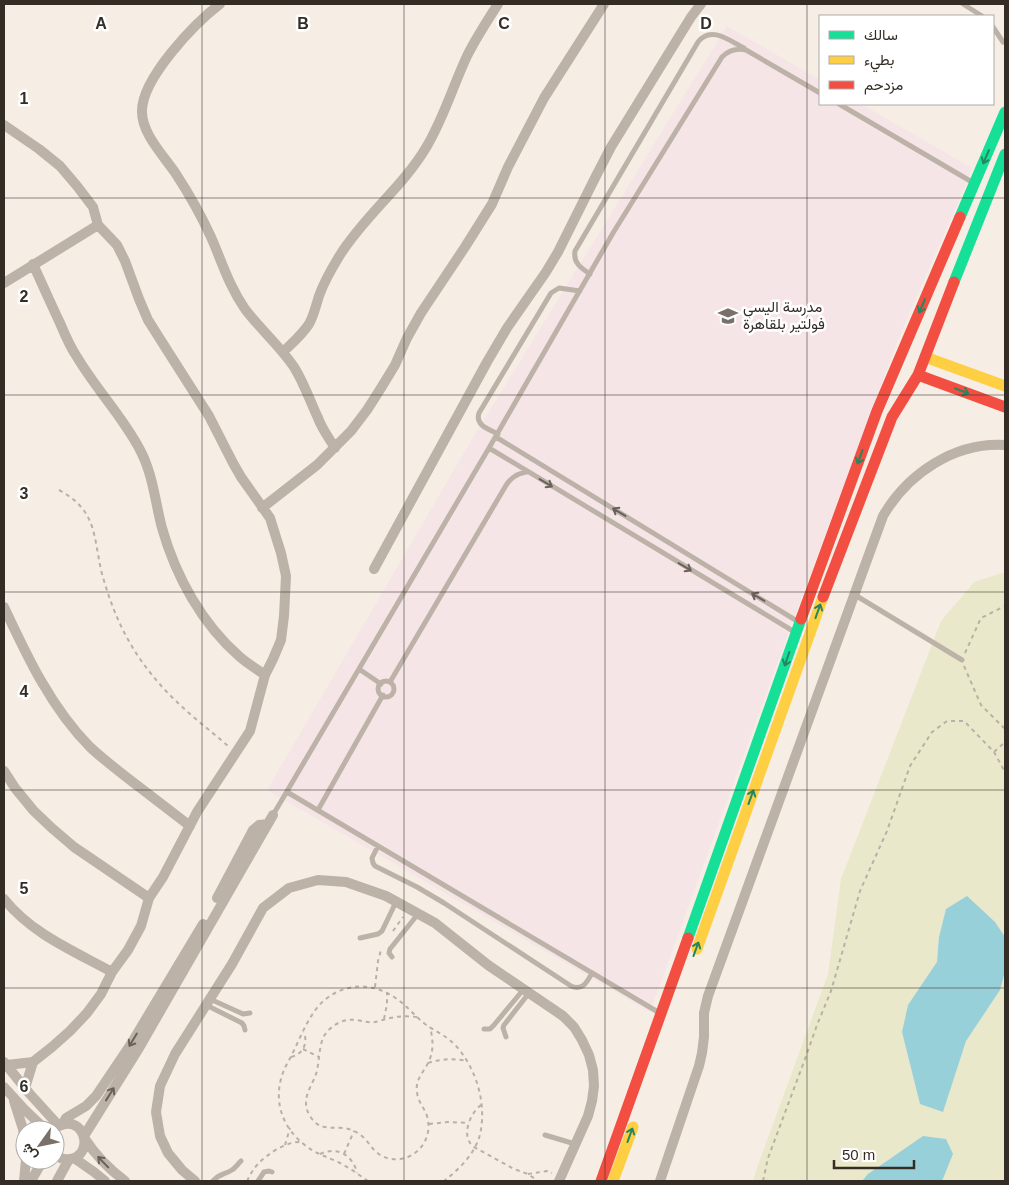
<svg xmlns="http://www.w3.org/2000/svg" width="1009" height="1185" viewBox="0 0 1009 1185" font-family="Helvetica,Vazirmatn,sans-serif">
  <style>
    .education { fill: #f6e5e7 }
    .green { fill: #eae8ca }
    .water { fill: #98d0da }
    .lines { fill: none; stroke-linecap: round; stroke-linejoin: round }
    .path { stroke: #b9b0a7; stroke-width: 2; stroke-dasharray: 4 4; stroke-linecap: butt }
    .lane { stroke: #bcb2a7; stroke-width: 5 }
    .street { stroke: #bcb2a7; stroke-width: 10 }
    .fast { stroke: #16e098; stroke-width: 11 }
    .slow { stroke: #ffcf43; stroke-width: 11 }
    .jam { stroke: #f24e42; stroke-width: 11 }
    .oneway { stroke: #25865f }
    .oneway2 { stroke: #6a625a }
    .grid { fill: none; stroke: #342d26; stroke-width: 1; stroke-opacity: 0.55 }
    .labels { text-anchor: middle; stroke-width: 5; stroke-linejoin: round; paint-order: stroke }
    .poi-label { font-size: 15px; fill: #342d26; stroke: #fff; text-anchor: start }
    .grid-label { font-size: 16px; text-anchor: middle; font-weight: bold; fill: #342d26; stroke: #fff; stroke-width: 5; stroke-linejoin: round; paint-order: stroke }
  </style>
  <rect width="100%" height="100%" fill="#f6ede5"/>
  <path class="education" d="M 727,26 L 820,80 L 820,104 L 861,104 L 972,168 L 965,186 L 897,342 L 788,634 L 650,1012 L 267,790 L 472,439 Z"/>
  <path class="green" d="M 1005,572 L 1005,1181 L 753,1181 L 758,1165 L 828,974 L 841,879 L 941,621 L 974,582 Z"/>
  <path class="water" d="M 967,896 L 995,922 L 1005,937 L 1005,971 L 1000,990 L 966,1041 L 943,1112 L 920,1104 L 902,1032 L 908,1005 L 937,962 L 939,937 L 946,909 Z
    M 923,1136 L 946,1139 L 953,1154 L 942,1181 L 862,1181 L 868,1174 Z"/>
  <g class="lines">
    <path class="path" d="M 59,490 C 98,511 93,537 102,574 C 108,595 115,615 125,634 C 138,659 156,682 176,701 C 192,717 211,731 228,746
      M 965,653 L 981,618 L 1005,606
      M 964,666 L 981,705 L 1005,729
      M 994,752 L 1005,742
      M 393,931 L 403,917
      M 375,987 L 378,961 L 381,950
      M 417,1017 C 408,1016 399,1016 390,1018 C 385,1019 380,1021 375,1022 C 369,1023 363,1021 356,1020 C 344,1018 331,1025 324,1036 C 318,1048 320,1064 315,1077 C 309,1090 301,1102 310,1116 C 321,1135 338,1123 354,1131 C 368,1137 370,1150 382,1156 C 390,1160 399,1160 408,1157 C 424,1150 432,1133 427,1116 C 424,1107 418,1102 417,1092 C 415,1079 424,1072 429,1061 C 434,1050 433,1039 430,1027
      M 384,1019 L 387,1004 L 387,992
      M 303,1049 L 319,1057
      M 291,1057 C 303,1054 308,1044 304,1032
      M 428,1063 C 441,1059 453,1058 467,1061
      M 481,1105 C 470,1113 460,1137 474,1147 L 514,1169 L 528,1174 L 538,1181
      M 429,1124 L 448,1122 L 469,1123
      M 285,1145 L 290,1128
      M 320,1154 C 337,1146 353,1155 357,1173
      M 344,1154 L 354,1131
      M 528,1174 L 547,1171 L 552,1173
      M 247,1181 C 250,1175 253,1169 258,1164 C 267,1154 287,1141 301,1142
      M 368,1181 C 359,1175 350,1168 340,1163 C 328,1157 316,1154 306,1146 C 278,1125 271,1092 288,1062 C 300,1041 309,1009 330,996 C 351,982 377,984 397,999 C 407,1006 415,1016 425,1024 C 436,1032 446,1035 456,1046 C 477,1069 488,1107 479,1138 C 473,1156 458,1170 444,1181
      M 763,1181 L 768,1158 L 805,1059 L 817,1025 L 831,991 L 860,891 L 887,831 L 910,766 L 932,732 L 947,721 L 964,721 L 994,752 L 1005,772"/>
    <path class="lane" d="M 963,4 L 982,16
      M 993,27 L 1003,42
      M 839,104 L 972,182
      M 590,274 C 581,268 573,263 575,251 L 698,42 C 711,25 730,41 744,48
      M 498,434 C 488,429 475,425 479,413 L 551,293 L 559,288 L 580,291
      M 496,437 L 797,621
      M 489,448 L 793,631
      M 855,595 L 962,660
      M 359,669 L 381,684
      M378 689a8 8 0 1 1 16 0a8 8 0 1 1-16 0Z
      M 390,682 L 505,487 C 510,478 516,474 526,472
      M 287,792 L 658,1012
      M 318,810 L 383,695
      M 273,815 L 489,448 L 613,233 L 722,57 C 729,50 736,48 746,50 L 820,93
      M 378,846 L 372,858 L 373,863 L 375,866 L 417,887 L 444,903 L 571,986 C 583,991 587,982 592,973
      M 360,938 L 378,934 L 382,931 L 396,902
      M 392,957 L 389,953 L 390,949 L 418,914
      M 210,999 L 243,1014 L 250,1013
      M 206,1005 L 242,1023 L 244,1026 L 245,1030
      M 484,1029 L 490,1029 L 494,1025 L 523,990
      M 506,1037 L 503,1028 L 504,1025 L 529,993
      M 545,1135 L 575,1144
      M 213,1181 C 220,1173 224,1175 232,1170 C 235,1168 238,1164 241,1161
      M 258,1181 L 264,1172 L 269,1171 L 272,1172"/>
    <path class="street" d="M 220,4 C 195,23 141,79 142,112 C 142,134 164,156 176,174 C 189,194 201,215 211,237 C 222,262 229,286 245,309 C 260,329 280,346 294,367 C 304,383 310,401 318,418 C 322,429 329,438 335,448
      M 4,125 L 39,149 L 60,166 L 77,186 L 93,207 L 98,225 L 117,245 L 125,261 L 139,299 L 148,320 L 160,339 L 209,416 L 233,463 L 241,477 L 270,518 L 281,553 L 286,576 L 284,616 L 281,640 L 273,659 L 265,675 L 250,731 L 197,812 L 163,877 L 149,898 L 141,926 L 128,950 L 112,972 L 101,994 L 87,1013 L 70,1031 L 52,1047 L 33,1062 L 7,1065
      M 33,264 C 42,284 51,304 60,323 C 65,335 70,347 77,357 C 96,389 122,416 139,448 C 153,473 155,502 162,528 C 176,577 202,624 240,657 C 248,664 257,669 265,675
      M 4,283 L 98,225
      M 283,352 C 292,343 302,335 309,324 C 314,315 316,305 319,296 C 324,282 332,268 340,255 C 365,215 403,187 427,146 C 444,117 453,86 467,56 C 476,38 487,21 498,4
      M 262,508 L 317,465 L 351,431 L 367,410 L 381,388 L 395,365 L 407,338 L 421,313 L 465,247 L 492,204 L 508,167 L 544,98 L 604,4
      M 374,569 L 487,362 L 507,328 L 546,272 L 558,252 L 596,176 L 611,147 L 691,17 L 701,4
      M 4,607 C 27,656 51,708 90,747 C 105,761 121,773 138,786 C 155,799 172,812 190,826
      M 4,771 L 15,788 L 33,810 L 53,829 L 74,847 L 149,898
      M 217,898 L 253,830 L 259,825 L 268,824
      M 4,899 C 32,934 74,951 112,972
      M 4,1062 L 29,1093 L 59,1126
      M 4,1087 L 24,1109 L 46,1130
      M 25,1088 L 33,1062
      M 14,1101 L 23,1129 L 25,1146
      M 62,1125 L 66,1118 L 86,1106 L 96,1096 L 131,1044 L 203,924
      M 84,1136 L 139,1048 L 273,815
      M 85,1139 C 96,1156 109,1169 125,1181
      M 55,1154 C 59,1158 64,1160 70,1159 C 95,1155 85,1114 59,1126
      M 74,1158 L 94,1172 L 105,1181
      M 24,1181 L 26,1160
      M 31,1181 L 43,1160
      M 57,1181 L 69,1159
      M 195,1181 L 182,1170 L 168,1153 L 160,1136 L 156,1112 L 160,1086 L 175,1054 L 232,964 L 263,908 L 289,888 L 318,880 L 346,882 L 386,896 L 435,923 L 488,965 L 563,1016 L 574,1027 L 582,1040 L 589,1055 L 593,1070 L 594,1086 L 592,1101 L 588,1116 L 559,1181
      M 660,1181 L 699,1066 L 702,1053 L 704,1037 L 704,1013 L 708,996 L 883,516 C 908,473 955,442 1005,445"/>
    <path class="fast" d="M 960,217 L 1005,112
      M 954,282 L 1005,154
      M 688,938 L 801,619"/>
    <path class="slow" d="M 925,357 L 1005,386
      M 697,949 L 823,597
      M 613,1181 L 633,1127"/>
    <path class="jam" d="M 918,375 L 1005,407
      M 823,597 L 892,417 L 918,375 L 954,282
      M 801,619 L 877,411 L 960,217
      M 601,1181 L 688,938"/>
  </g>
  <defs><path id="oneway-shaft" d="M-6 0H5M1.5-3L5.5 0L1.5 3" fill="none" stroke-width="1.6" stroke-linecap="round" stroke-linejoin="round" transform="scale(1.25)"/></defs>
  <g class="oneway">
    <use href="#oneway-shaft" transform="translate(986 157) rotate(113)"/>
    <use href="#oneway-shaft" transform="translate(922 306) rotate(113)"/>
    <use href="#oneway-shaft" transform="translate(962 391) rotate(21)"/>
    <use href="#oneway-shaft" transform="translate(860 457) rotate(110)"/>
    <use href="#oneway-shaft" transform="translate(818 611) rotate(-70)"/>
    <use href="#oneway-shaft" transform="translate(787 659) rotate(109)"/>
    <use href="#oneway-shaft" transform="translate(751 797) rotate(-70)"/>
    <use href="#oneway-shaft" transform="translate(696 949) rotate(-70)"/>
    <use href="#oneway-shaft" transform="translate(630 1135) rotate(-70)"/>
  </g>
  <g class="oneway2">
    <use href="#oneway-shaft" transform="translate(546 483) rotate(31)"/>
    <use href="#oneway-shaft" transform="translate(619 512) rotate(-149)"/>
    <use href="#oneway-shaft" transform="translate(685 567) rotate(31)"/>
    <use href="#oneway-shaft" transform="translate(758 597) rotate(-149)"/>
    <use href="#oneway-shaft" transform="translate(133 1040) rotate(121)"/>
    <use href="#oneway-shaft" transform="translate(110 1094) rotate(-58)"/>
    <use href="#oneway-shaft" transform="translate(103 1162) rotate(-134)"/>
  </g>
  <path class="grid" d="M 202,4 L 202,1181M 404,4 L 404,1181M 605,4 L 605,1181M 807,4 L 807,1181M 4,198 L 1005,198M 4,395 L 1005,395M 4,592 L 1005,592M 4,790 L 1005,790M 4,988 L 1005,988"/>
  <defs>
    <symbol id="school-bare" viewBox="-9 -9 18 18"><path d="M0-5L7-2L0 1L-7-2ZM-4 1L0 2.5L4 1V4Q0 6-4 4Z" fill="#787069" stroke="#fff" stroke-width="2.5" paint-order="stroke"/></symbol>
  </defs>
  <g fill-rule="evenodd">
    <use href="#school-bare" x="714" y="302" width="28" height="28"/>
  </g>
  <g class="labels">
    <g class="poi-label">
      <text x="743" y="312">مدرسة اليسي<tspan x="743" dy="17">فولتير بلقاهرة</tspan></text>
    </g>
  </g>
  <g class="grid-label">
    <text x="101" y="29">A</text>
    <text x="303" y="29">B</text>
    <text x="504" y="29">C</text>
    <text x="706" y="29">D</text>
    <text x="24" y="104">1</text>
    <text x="24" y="302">2</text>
    <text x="24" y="499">3</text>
    <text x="24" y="697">4</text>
    <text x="24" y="894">5</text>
    <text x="24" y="1092">6</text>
  </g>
  <rect width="1009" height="1185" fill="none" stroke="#342d26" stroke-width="10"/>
  <rect x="819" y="15" width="175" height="90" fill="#ffffff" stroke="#aeaba8"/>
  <rect x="829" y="31" width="25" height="8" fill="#16e098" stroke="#aeaba8"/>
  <text x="864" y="40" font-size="15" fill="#342d26">سالك</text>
  <rect x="829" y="56" width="25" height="8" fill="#ffcf43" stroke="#aeaba8"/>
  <text x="864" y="65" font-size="15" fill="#342d26">بطيء</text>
  <rect x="829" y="81" width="25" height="8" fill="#f24e42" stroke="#aeaba8"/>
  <text x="864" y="90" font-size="15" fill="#342d26">مزدحم</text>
  <g transform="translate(40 1145) rotate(237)"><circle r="24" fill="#ffffff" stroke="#aeaba8"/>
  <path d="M0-4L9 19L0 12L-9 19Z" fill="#787069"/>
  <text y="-8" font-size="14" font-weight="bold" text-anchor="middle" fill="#342d26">ش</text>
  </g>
  <path d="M834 1160v8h80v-8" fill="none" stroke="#342d26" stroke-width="2.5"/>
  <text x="842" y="1160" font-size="15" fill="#342d26" stroke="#ffffff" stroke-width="4" paint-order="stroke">50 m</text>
</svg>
